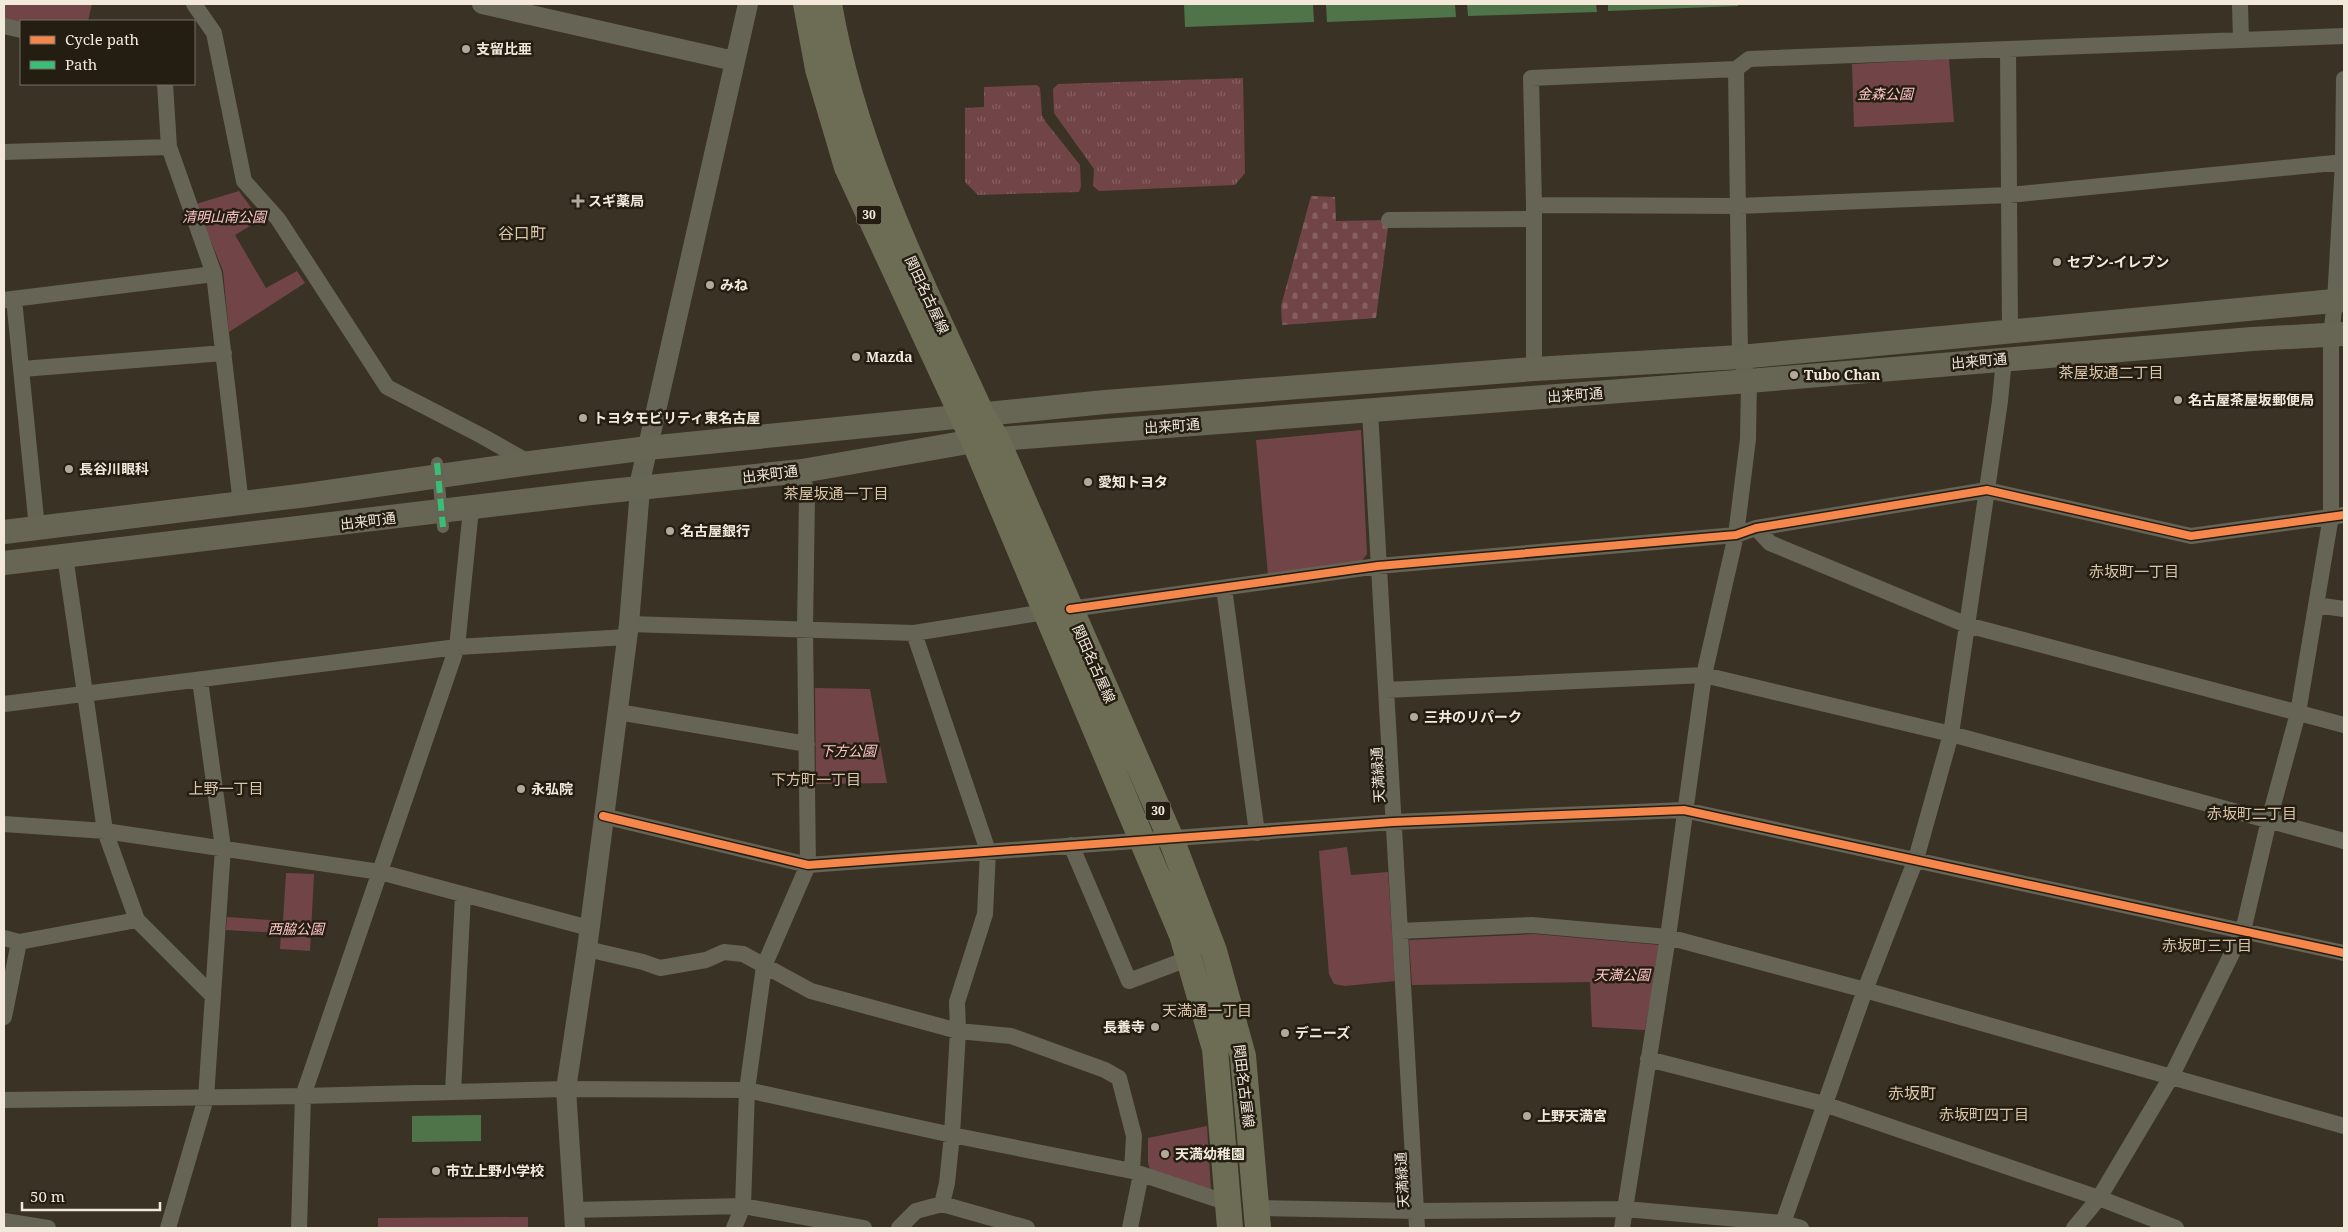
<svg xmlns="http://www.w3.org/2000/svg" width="2348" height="1232" viewBox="0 0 2348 1232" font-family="'Noto Serif','Noto Sans JP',serif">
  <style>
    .grass { fill: url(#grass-tufts) }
    .cemetery { fill: url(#cemetery-stones) }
    .park { fill: #714547 }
    .water { fill: #507449 }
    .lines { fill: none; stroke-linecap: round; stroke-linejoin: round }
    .minor { stroke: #666455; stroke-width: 16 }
    .tertiary { stroke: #666455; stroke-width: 20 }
    .secondary { stroke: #676654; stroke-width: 24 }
    .primary { stroke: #6d6d56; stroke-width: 26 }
    .pedestrian-bridge { stroke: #666455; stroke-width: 12 }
    .quiet { stroke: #3abd76; stroke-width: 6; stroke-dasharray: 12 6; stroke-linecap: butt }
    .cycleway-casing { stroke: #241d12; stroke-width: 11 }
    .cycleway { stroke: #f5874c; stroke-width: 8 }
    .poi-dot { fill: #b2a99b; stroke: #241d12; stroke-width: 2 }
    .labels { text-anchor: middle; stroke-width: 5; stroke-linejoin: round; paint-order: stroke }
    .shield { fill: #241d12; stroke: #b5ac9f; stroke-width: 1 }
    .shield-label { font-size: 12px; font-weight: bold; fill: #f3e9db }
    .poi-label { font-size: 14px; font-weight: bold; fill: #f3e9db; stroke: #241d12; text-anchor: start }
    .park-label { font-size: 14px; font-style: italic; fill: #fec4c8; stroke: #241d12 }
    .street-label { font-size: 14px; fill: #f3e9db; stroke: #241d12 }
    .neighbourhood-label { font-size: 15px; fill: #dac6aa; stroke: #241d12 }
    .quarter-label { font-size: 16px; fill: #dac6aa; stroke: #241d12 }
  </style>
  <defs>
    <pattern id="grass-tufts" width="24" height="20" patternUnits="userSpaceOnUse" patternTransform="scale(1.25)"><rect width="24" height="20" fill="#714547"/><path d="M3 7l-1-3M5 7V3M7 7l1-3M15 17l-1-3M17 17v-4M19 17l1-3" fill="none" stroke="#866061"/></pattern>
    <pattern id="cemetery-stones" width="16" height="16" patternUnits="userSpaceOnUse" patternTransform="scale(1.25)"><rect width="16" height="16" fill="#714547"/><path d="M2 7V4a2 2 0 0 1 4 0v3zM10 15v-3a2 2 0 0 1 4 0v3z" fill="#866061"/></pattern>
  </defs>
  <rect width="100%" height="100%" fill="#3a3224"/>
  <path class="grass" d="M 1243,78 L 1245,173 L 1235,185 L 1099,191 L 1093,186 L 1094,169 L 1054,113 L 1053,89 L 1058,84 Z
    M 1037,85 L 1040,88 L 1042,115 L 1045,121 L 1080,165 L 1081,186 L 1079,192 L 978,195 L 965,182 L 965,108 L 984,107 L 984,87 Z"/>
  <path class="cemetery" d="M 1311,196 L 1335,197 L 1336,221 L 1389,220 L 1376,318 L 1282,325 L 1281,306 Z"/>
  <path class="park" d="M 4,4 L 92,4 L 88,21 L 21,23 L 4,19 Z
    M 1949,59 L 1954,122 L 1854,127 L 1852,64 Z
    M 239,191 L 260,220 L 235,235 L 266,288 L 297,271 L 305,283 L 229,332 L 223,271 L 196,204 Z
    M 1361,430 L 1367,554 L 1361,562 L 1268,575 L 1256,440 Z
    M 815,688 L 870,689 L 887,783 L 816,784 Z
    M 1347,847 L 1351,875 L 1388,872 L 1395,981 L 1345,986 L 1334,984 L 1329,974 L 1319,851 Z
    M 286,873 L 314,874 L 310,951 L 280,949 L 281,933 L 226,930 L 227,917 L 283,921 Z
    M 1534,934 L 1660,945 L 1645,1030 L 1592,1027 L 1590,982 L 1412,985 L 1409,940 Z
    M 1207,1126 L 1211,1190 L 1153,1178 L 1148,1163 L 1148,1138 Z
    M 528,1217 L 528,1228 L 378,1228 L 378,1218 Z"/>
  <path class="water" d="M 1184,4 L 1313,4 L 1314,22 L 1185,27 Z
    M 1326,4 L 1455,4 L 1456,17 L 1327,22 Z
    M 1467,4 L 1596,4 L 1597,12 L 1468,16 Z
    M 1608,4 L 1738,4 L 1738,6 L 1608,11 Z
    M 481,1115 L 481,1141 L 412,1142 L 412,1116 Z"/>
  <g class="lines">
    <path class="minor" d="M 194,4 L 214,33 L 244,181 L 278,219 L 387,387 L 482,436 L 530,463
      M 4,26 L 21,30
      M 2241,40 L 2344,36
      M 2008,49 L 2010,332
      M 165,84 L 169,147 L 214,274 L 241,504
      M 4,152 L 169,147
      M 1534,205 L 1739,206 L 2009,195 L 2344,162
      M 1389,220 L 1534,219
      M 14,299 L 37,528
      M 4,300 L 214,274
      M 22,369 L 224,353
      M 1534,369 L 1534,205 L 1531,78 L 1736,69 L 1749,59 L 2241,40 L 2240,4
      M 1370,411 L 1417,1228
      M 1756,528 L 1770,543 L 1967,625 L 2344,725
      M 65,556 L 105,831 L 137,920 L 212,995
      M 1224,588 L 1257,833
      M 2316,605 L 2344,609
      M 1070,609 L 1378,566 L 1736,535 L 1756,528 L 1987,490 L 2191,536 L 2344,515
      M 629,624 L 914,633 L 1045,612
      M 1386,690 L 1704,675 L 1951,734 L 2344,841
      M 4,704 L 457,647 L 627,637
      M 618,712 L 807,744
      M 603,816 L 808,865 L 1393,822 L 1684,810 L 2344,953
      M 4,824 L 105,831 L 380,872 L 589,928
      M 1071,845 L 1129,981 L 1190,958
      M 1400,931 L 1532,925 L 1668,937 L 1865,990 L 2344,1126
      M 4,938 L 19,942
      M 587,949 L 643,962 L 660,968 L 706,960 L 724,952 L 743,954 L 811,991 L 958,1031 L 1011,1036 L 1105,1070 L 1119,1078 L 1134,1136 L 1132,1171
      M 4,1017 L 19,942 L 137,920
      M 1648,1059 L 1824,1104 L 2099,1198 L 2176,1228
      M 453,1092 L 463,895
      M 4,1100 L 303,1096 L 566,1089 L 747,1090 L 952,1135 L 1132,1171 L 1228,1203
      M 942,1204 L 1027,1228
      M 1257,1208 L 1417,1211 L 1625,1209 L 1783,1223 L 1801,1228
      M 573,1210 L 743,1206 L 864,1228
      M 4,1221 L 48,1228
      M 1783,1223 L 1865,990 L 1916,859 L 1951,734 L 2000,401 L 2004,359
      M 168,1228 L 206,1098 L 223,848 L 200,680
      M 299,1228 L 303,1096 L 457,647 L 471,509
      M 734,1228 L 743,1206 L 747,1090 L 764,966 L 808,865 L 805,629 L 807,496 L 802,471
      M 899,1228 L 916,1211 L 942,1204 L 947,1183 L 952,1135 L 958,1031 L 957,1002 L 985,914 L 988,851 L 914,633
      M 1130,1228 L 1141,1174
      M 1622,1228 L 1668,937 L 1704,675 L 1736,535 L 1748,439 L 1749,381 L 1740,357 L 1736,69
      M 2074,1228 L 2099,1198 L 2171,1077 L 2243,931 L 2269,820 L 2298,713 L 2331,516 L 2331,336 L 2335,301 L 2343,162 L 2344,79"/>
    <path class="tertiary" d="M 482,4 L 734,61
      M 575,1228 L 566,1089 L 587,949 L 629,624 L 641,477 L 748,4"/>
    <path class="secondary" d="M 4,532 L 307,495 L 530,463 L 648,448 L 1105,402 L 1534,369 L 1740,357 L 2344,300
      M 4,563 L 591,493 L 802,471 L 974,441 L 1749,381 L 2252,339 L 2344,334"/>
    <path class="primary" d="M 806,4 L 818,69 L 847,167 L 974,441 L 1182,935 L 1215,1049 L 1230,1228
      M 829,4 C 854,150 921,282 982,415 L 997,440 L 1171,839 L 1214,951 L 1243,1056 L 1258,1228"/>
    <path class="pedestrian-bridge" d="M 437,463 L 443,527"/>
    <path class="quiet" d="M 437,463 L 443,527"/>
    <defs>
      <path id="cycleway" d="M 1070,609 L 1378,566 L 1736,535 L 1756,528 L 1987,490 L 2191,536 L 2344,515
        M 603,816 L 808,865 L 1393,822 L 1684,810 L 2344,953"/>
    </defs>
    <use href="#cycleway" class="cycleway-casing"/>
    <use href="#cycleway" class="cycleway"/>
  </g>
  <g class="poi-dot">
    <circle cx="466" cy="49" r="5"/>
    <path d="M575.5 193.5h5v5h5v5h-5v5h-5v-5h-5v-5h5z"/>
    <circle cx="2057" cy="262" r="5"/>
    <circle cx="710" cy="285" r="5"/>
    <circle cx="856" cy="357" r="5"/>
    <circle cx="1794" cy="375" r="5"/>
    <circle cx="2178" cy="400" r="5"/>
    <circle cx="583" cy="418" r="5"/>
    <circle cx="69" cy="469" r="5"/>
    <circle cx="1088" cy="482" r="5"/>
    <circle cx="670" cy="531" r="5"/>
    <circle cx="1414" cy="717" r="5"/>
    <circle cx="521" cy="789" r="5"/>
    <circle cx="1155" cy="1027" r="5"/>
    <circle cx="1285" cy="1033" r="5"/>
    <circle cx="1527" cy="1116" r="5"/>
    <circle cx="1165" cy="1154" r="5"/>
    <circle cx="436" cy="1171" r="5"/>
  </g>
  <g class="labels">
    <g class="shield">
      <rect x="856.5" y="205.5" width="25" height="19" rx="4"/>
      <rect x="1145.5" y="801.5" width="25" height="19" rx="4"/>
    </g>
    <g class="shield-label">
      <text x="869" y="219">30</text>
      <text x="1158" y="815">30</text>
    </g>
    <g class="poi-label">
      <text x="476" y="54">支留比亜</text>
      <text x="588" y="206">スギ薬局</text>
      <text x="2067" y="267">セブン-イレブン</text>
      <text x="720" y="290">みね</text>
      <text x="866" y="362">Mazda</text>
      <text x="1804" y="380">Tubo Chan</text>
      <text x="2188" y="405">名古屋茶屋坂郵便局</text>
      <text x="593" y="423">トヨタモビリティ東名古屋</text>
      <text x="79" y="474">長谷川眼科</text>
      <text x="1098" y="487">愛知トヨタ</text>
      <text x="680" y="536">名古屋銀行</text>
      <text x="1424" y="722">三井のリパーク</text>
      <text x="531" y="794">永弘院</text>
      <text x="1145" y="1032" text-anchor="end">長養寺</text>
      <text x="1295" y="1038">デニーズ</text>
      <text x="1537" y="1121">上野天満宮</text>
      <text x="1175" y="1159">天満幼稚園</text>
      <text x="446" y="1176">市立上野小学校</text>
    </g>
    <g class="park-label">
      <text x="1885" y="99">金森公園</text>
      <text x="224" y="222">清明山南公園</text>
      <text x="848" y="756">下方公園</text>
      <text x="296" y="934">西脇公園</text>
      <text x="1622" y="980">天満公園</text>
    </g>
    <g class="street-label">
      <text transform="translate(927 295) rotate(65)" y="5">関田名古屋線</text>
      <text transform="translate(1979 361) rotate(-5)" y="5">出来町通</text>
      <text transform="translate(1575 395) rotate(-4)" y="5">出来町通</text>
      <text transform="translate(1172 426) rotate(-4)" y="5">出来町通</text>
      <text transform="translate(770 474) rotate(-7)" y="5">出来町通</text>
      <text transform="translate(368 521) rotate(-7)" y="5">出来町通</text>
      <text transform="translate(1094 664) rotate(66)" y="5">関田名古屋線</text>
      <text transform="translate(1378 775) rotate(-93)" y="5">天満緑通</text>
      <text transform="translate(1244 1086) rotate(83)" y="5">関田名古屋線</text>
      <text transform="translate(1402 1180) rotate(-93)" y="5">天満緑通</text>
    </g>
    <g class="neighbourhood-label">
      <text x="2111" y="378">茶屋坂通二丁目</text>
      <text x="836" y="499">茶屋坂通一丁目</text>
      <text x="2134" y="577">赤坂町一丁目</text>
      <text x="816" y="785">下方町一丁目</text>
      <text x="226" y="794">上野一丁目</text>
      <text x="2252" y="819">赤坂町二丁目</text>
      <text x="2207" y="951">赤坂町三丁目</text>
      <text x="1207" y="1016">天満通一丁目</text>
      <text x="1984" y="1120">赤坂町四丁目</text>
    </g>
    <g class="quarter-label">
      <text x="522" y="239">谷口町</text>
      <text x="1912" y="1099">赤坂町</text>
    </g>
  </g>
  <rect width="2348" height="1232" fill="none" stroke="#f3e9db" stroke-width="10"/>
  <rect x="20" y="20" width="175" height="65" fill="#241d12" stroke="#776f62"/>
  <rect x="30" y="36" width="25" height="8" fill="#f5874c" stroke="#776f62"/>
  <text x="65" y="45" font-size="15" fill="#f3e9db">Cycle path</text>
  <rect x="30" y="61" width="25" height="8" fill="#3abd76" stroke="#776f62"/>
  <text x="65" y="70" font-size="15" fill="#f3e9db">Path</text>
  <path d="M22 1202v8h138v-8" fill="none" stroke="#f3e9db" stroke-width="2.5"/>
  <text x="30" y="1202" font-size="15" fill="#f3e9db" stroke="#241d12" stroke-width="4" paint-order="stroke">50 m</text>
</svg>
